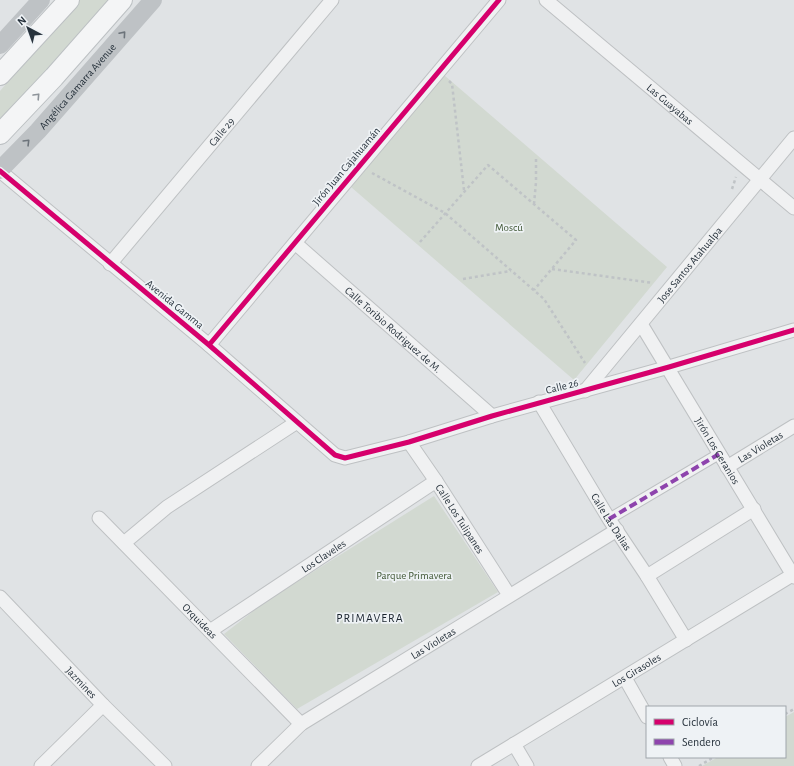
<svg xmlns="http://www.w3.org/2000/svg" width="794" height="766" viewBox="0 0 794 766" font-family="'Alegreya Sans',sans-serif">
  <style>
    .green { fill: #d2d9d1 }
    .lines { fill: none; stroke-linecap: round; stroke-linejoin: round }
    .pedestrian-casing { stroke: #bec1c3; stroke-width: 12 }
    .minor-casing { stroke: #bec1c3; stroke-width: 15 }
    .primary-casing { stroke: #bcc0c3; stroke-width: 22 }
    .path { stroke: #bfc3c6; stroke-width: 2.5; stroke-dasharray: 3 3; stroke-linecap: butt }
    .pedestrian { stroke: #f0f1f2; stroke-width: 10 }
    .minor { stroke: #f0f1f2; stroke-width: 13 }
    .secondary { stroke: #bec2c5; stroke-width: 18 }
    .primary { stroke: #f4f5f6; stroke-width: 20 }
    .quiet { stroke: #8e44ad; stroke-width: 4; stroke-dasharray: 8 4; stroke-linecap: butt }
    .cycleway-casing { stroke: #eef2f5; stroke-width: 8 }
    .cycleway { stroke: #d6006c; stroke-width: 5 }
    .oneway { stroke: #6c737a }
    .oneway2 { stroke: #8e949a }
    .labels { text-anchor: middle; stroke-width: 3.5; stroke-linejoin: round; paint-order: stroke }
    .street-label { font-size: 11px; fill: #28333d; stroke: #eef2f5 }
    .park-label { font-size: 11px; fill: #415836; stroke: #eef2f5 }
    .neighbourhood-label { font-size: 12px; letter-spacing: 1px; fill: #1a242e; stroke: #eef2f5 }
  </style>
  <rect width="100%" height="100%" fill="#e0e3e5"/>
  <path class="green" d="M 77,0 L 112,0 L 0,120 L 0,91 Z
    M 444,75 L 667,267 L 574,380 L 351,187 Z
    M 434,496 L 498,592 L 297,709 L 224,634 L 265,602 Z
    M 794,712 L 794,766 L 702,766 L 718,757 L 785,757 L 785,717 Z"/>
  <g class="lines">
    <defs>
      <path id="pedestrian" d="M 609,519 L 719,454"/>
      <g id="minor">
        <path id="s1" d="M 546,0 L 794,208"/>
        <path d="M 0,171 L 209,345 L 335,455 L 345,458 L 409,442 L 492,416 L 669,367 L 794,330"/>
        <path id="s2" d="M 295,243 L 492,416"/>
        <path id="s3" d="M 110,264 L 332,0"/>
        <path id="s4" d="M 641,324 L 794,577"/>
        <path d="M 209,345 L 499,0"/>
        <path id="s5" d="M 585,391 L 794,138"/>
        <path id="s6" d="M 539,402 L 609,519 L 647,576 L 686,640"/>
        <path id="s7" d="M 409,442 L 436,481 L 509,595"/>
        <path id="s8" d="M 727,467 L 794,426"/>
        <path id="s9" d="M 99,518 L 301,724"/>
        <path d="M 124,543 L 167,507 L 297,422"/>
        <path d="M 647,576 L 754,509"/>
        <path id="s10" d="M 0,597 L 103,705 L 165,766"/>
        <path id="s11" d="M 210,631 L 436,481"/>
        <path d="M 625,678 L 647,717"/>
        <path d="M 514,744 L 527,766"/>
        <path d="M 670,757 L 675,766"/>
        <path d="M 41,766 L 103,705"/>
        <path id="s12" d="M 258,766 L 301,724 L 617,530"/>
        <path id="s13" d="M 478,766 L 794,574"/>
      </g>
      <path id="primary" d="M 0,75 L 69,0
        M 0,134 L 54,77 L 122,0"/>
    </defs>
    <use href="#pedestrian" class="pedestrian-casing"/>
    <use href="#minor" class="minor-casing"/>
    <use href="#primary" class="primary-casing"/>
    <path class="path" d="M 449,81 L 452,84 L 464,190
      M 372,173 L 445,213 L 544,299 L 585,363
      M 732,189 L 736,177
      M 534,204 L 536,182 L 536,159
      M 420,242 L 488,165 L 576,240 L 534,290
      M 552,269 L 653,283
      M 463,279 L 511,271
      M 785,714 L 794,709
      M 699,766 L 714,757"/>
    <use href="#pedestrian" class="pedestrian"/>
    <use href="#minor" class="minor"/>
    <g class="secondary">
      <path d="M 0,45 L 41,0"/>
      <path id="s14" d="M 0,170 L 38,131 L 153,0"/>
    </g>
    <use href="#primary" class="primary"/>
    <path class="quiet" d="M 609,519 L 719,454"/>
    <defs>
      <path id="cycleway" d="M 0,171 L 209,345 L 335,455 L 345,458 L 409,442 L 492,416 L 669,367 L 794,330
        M 209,345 L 499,0"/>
    </defs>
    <use href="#cycleway" class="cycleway-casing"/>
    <use href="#cycleway" class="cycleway"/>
  </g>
  <defs><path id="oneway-chevron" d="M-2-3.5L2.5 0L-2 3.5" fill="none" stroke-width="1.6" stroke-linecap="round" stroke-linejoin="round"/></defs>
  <g class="oneway">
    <use href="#oneway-chevron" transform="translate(123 34) rotate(-49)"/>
    <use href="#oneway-chevron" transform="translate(27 142) rotate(-45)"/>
  </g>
  <use class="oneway2" href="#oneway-chevron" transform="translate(37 96) rotate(-47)"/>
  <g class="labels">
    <g class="street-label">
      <text dy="4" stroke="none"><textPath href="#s14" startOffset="114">Angélica Gamarra Avenue</textPath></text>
      <text dy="4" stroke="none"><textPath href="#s1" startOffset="162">Las Guayabas</textPath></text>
      <text dy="4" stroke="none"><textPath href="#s3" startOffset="173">Calle 29</textPath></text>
      <text transform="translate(346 166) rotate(-50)" y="4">Jirón Juan Cajahuamán</text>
      <text dy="4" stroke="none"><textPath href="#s5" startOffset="164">Jose Santos Atahualpa</textPath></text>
      <text transform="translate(175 304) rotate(39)" y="4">Avenida Gamma</text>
      <text dy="4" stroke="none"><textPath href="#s2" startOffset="131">Calle Toribio Rodriguez de M.</textPath></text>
      <text transform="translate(562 386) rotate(-14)" y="4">Calle 26</text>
      <text dy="4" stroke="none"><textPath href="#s8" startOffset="39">Las Violetas</textPath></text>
      <text dy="4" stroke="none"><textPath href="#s4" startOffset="148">Jirón Los Geranios</textPath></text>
      <text dy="4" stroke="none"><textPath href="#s7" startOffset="92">Calle Los Tulipanes</textPath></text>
      <text dy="4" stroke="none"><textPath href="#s6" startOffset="140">Calle Las Dalias</textPath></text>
      <text dy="4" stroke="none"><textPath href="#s11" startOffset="136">Los Claveles</textPath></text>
      <text dy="4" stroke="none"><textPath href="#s9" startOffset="144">Orquideas</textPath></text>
      <text dy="4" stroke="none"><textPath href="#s12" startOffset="215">Las Violetas</textPath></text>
      <text dy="4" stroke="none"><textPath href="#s13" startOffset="185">Los Girasoles</textPath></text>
      <text dy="4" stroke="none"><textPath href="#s10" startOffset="118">Jazmines</textPath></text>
    </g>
    <g class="park-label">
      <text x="509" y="231">Moscú</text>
      <text x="414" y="579">Parque Primavera</text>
    </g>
    <g class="neighbourhood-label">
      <text x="370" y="622">PRIMAVERA</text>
    </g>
  </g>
  <rect x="646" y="706" width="140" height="52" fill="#eef2f5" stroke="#9fa6ab"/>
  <rect x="654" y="719" width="20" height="6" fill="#d6006c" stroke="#9fa6ab"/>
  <text x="682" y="726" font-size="12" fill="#28333d">Ciclovía</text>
  <rect x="654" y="739" width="20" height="6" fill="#8e44ad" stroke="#9fa6ab"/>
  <text x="682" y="746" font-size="12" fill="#28333d">Sendero</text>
  <g transform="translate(28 28) rotate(319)" stroke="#eef2f5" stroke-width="3" paint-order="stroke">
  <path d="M0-3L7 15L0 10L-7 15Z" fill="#28333d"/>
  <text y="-6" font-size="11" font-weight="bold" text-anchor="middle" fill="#28333d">N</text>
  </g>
</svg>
